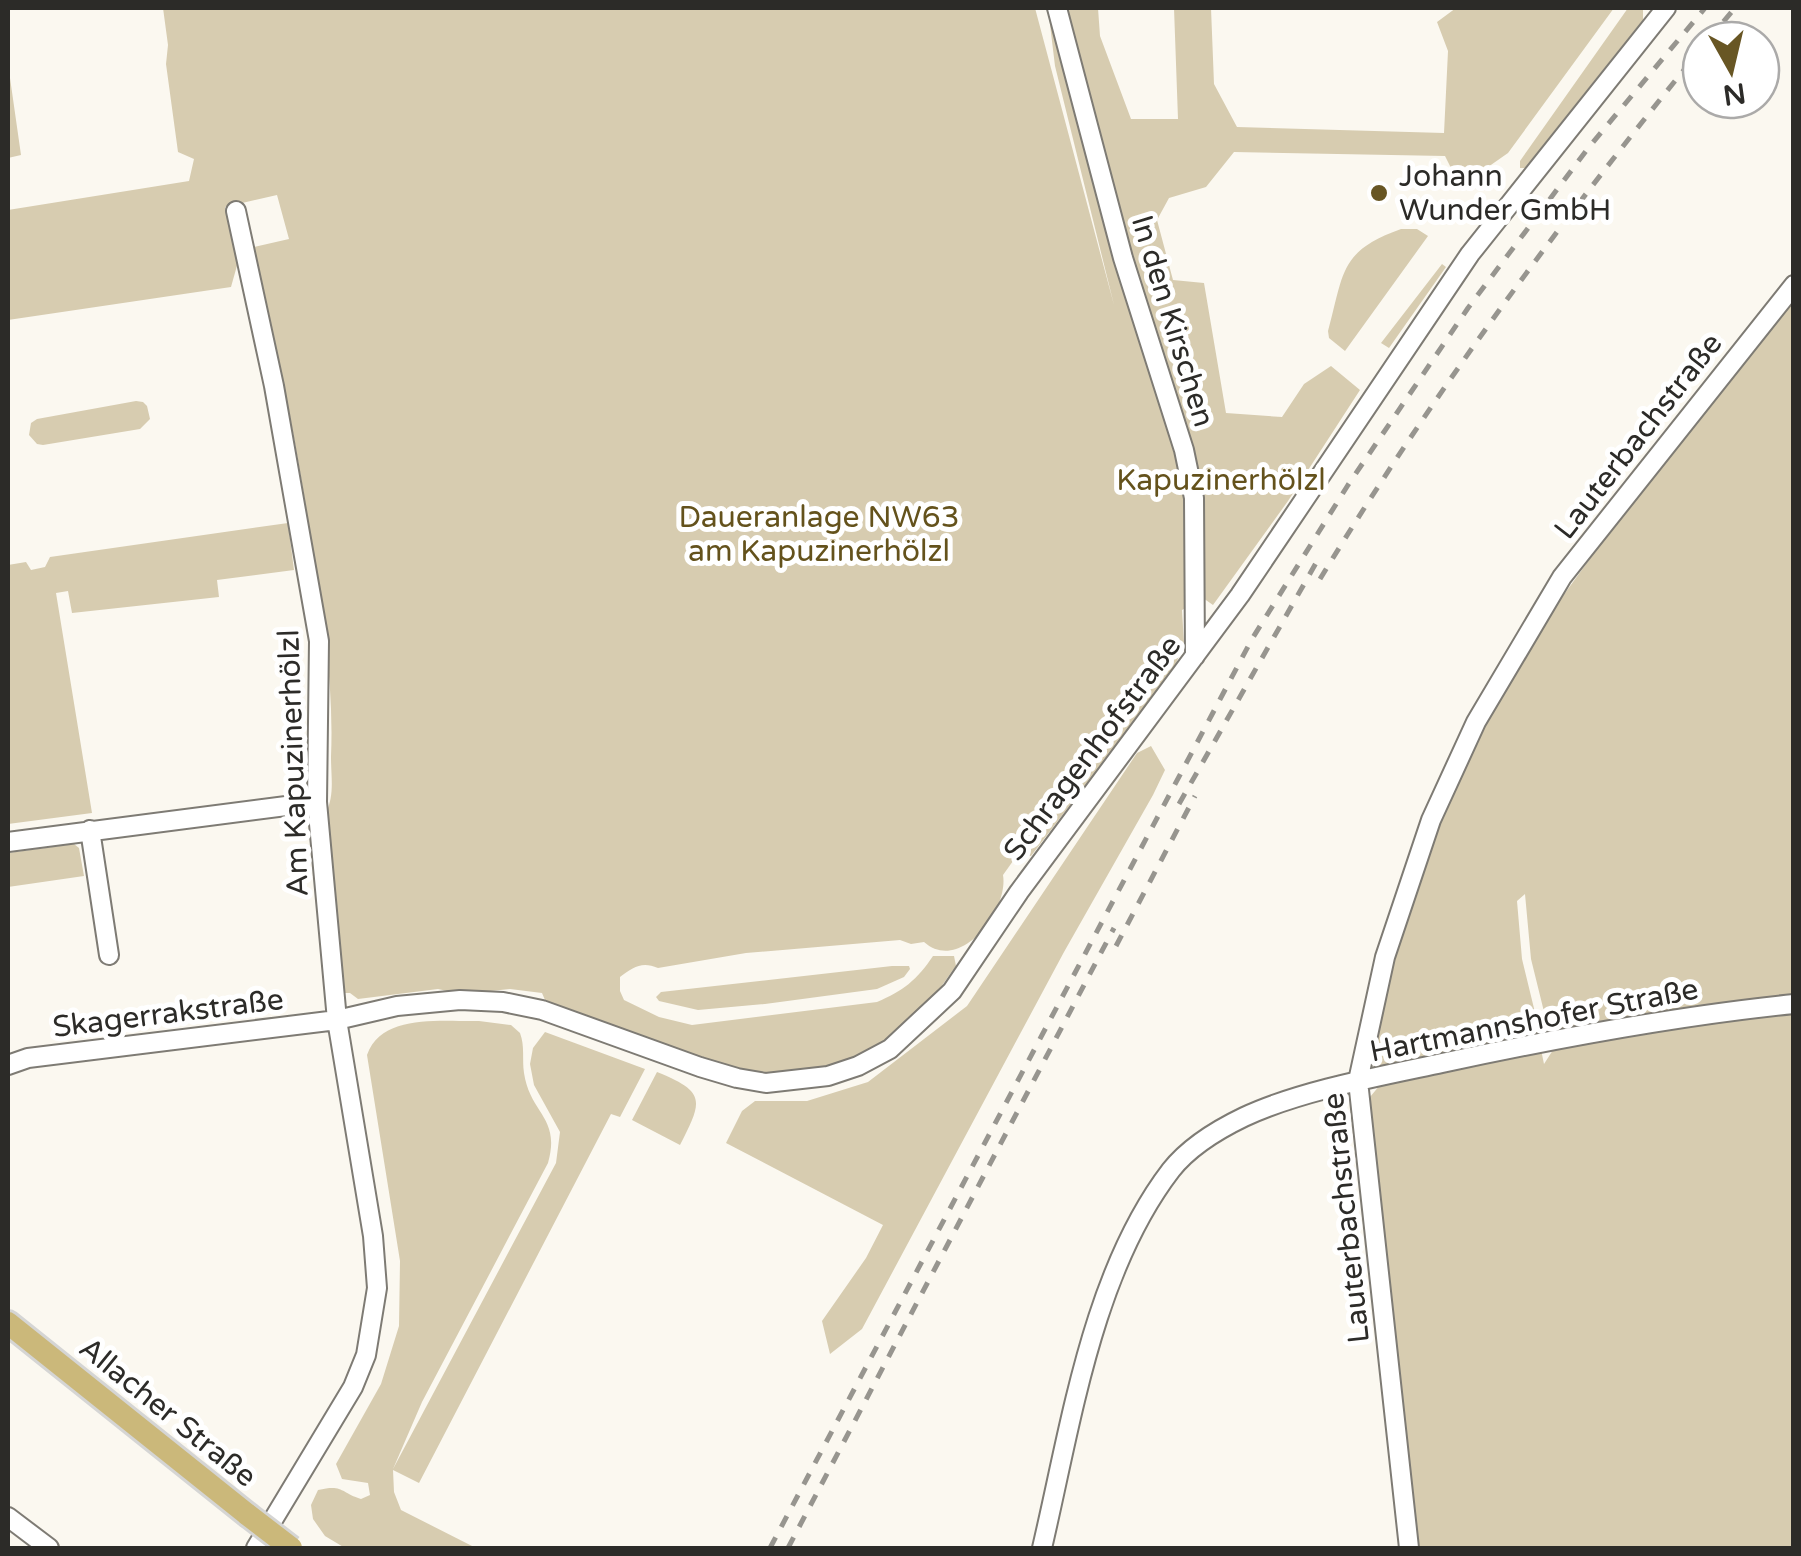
<svg xmlns="http://www.w3.org/2000/svg" width="1801" height="1556" viewBox="0 0 1801 1556" font-family="'Varela Round',sans-serif">
  <style>
    .green { fill: #d7ccb0 }
    .lines { fill: none; stroke-linecap: round; stroke-linejoin: round }
    .minor-casing { stroke: #7e7b74; stroke-width: 22 }
    .major-casing { stroke: #d5d5d4; stroke-width: 28 }
    .minor { stroke: #fff; stroke-width: 18 }
    .major { stroke: #cbb87a; stroke-width: 22 }
    .rail { stroke: #97958f; stroke-width: 5; stroke-dasharray: 12 12; stroke-linecap: butt }
    .major-bridge-casing { stroke: #d5d5d4; stroke-width: 28; stroke-linecap: butt }
    .major-bridge { stroke: #cbb87a; stroke-width: 22 }
    .poi-dot { fill: #685624; stroke: #fff; stroke-width: 4 }
    .labels { text-anchor: middle; stroke-width: 10; stroke-linejoin: round; paint-order: stroke }
    .poi-label { font-size: 30px; fill: #2c2b28; stroke: #fff; text-anchor: start }
    .street-label { font-size: 30px; fill: #2c2b28; stroke: #fff }
    .park-label { font-size: 30px; fill: #64521c; stroke: #fff }
  </style>
  <rect width="100%" height="100%" fill="#fbf8f0"/>
  <path class="green" d="M 163,8 L 1035,8 L 1114,305 L 1055,66 L 1048,8 L 1098,8 L 1100,36 L 1131,119 L 1178,119 L 1174,8 L 1211,8 L 1214,84 L 1237,127 L 1444,133 L 1448,51 L 1437,22 L 1456,8 L 1614,8 L 1508,153 L 1468,181 L 1457,180 L 1445,156 L 1234,152 L 1206,187 L 1169,198 L 1157,220 L 1173,280 L 1204,283 L 1226,413 L 1282,417 L 1304,384 L 1331,366 L 1360,390 L 1288,501 L 1213,605 L 1203,598 L 1182,610 L 1184,644 L 1173,671 L 1031,856 L 1018,854 L 1003,875 C 1009,910 960,974 924,942 L 911,944 L 900,940 L 746,953 L 658,968 C 642,961 633,967 620,977 L 620,991 L 624,1000 L 659,1017 L 692,1025 L 877,1002 C 903,991 917,980 933,956 L 954,956 L 956,966 C 944,982 933,1000 919,1015 C 902,1033 879,1046 856,1056 C 752,1103 662,1038 563,1009 L 545,1000 L 542,993 L 510,989 L 461,994 L 438,989 L 358,999 L 350,993 L 337,993 L 325,815 C 335,795 331,779 331,757 C 334,685 323,616 312,546 C 297,445 277,346 254,247 L 289,239 L 277,195 L 225,207 L 238,262 L 231,287 L 8,320 L 8,210 L 189,181 L 194,159 L 178,152 L 166,64 L 168,45 Z
    M 1628,8 L 1643,8 L 1643,20 L 1525,168 L 1520,168 L 1520,161 Z
    M 8,64 L 21,155 L 8,158 Z
    M 1401,229 L 1417,229 L 1428,236 L 1345,351 L 1329,338 L 1328,331 C 1344,273 1339,251 1401,229 Z
    M 1442,264 L 1446,267 L 1389,348 L 1381,343 Z
    M 1793,298 L 1793,997 L 1550,1036 L 1531,959 L 1525,894 L 1517,901 L 1522,959 L 1540,1033 L 1538,1035 L 1544,1064 L 1553,1050 L 1624,1033 L 1793,1011 L 1793,1548 L 1416,1548 L 1371,1132 L 1370,1097 L 1380,1085 L 1371,1058 L 1393,960 L 1439,823 L 1483,725 L 1541,626 L 1648,479 Z
    M 136,401 L 143,402 L 147,406 L 150,419 L 140,429 L 43,445 L 37,444 L 29,435 L 31,423 L 37,419 Z
    M 288,523 L 294,570 L 217,580 L 219,597 L 72,613 L 68,591 L 56,593 L 92,813 L 8,824 L 8,565 L 26,562 L 31,570 L 45,567 L 50,557 Z
    M 1151,746 L 1165,770 L 1153,795 L 1064,952 L 862,1329 L 830,1354 L 822,1321 L 866,1258 L 883,1225 L 726,1143 L 742,1111 L 755,1101 L 807,1101 L 868,1082 L 967,1006 L 1137,753 Z
    M 74,844 L 79,848 L 84,876 L 8,887 L 8,853 Z
    M 892,966 L 909,966 L 910,969 L 904,977 L 877,989 L 765,1004 L 698,1010 L 659,1001 L 656,997 L 661,992 Z
    M 479,1021 L 511,1025 L 520,1033 C 525,1046 522,1059 524,1073 C 530,1114 561,1117 548,1163 L 422,1402 L 393,1469 L 556,1163 L 560,1132 L 534,1085 L 530,1064 L 533,1048 L 545,1032 L 645,1069 L 620,1117 L 611,1114 L 419,1483 L 393,1470 L 394,1492 L 401,1510 L 476,1548 L 345,1548 L 325,1536 L 313,1519 L 311,1505 L 318,1490 C 343,1484 340,1492 361,1499 L 370,1495 L 368,1483 L 342,1479 L 336,1464 L 381,1384 L 399,1326 L 400,1261 L 367,1055 C 382,1013 442,1022 479,1021 Z
    M 657,1072 C 706,1092 703,1100 680,1145 L 632,1120 Z"/>
  <g class="lines">
    <defs>
      <path id="minor" d="M 1057,8 L 1123,258 L 1184,450 L 1194,498 L 1195,656
        M 236,211 L 274,386 L 319,641 L 317,802 L 337,1020 L 373,1236 L 377,1288 L 366,1355 L 353,1387 L 256,1548
        M 90,830 L 109,955
        M 8,842 L 317,802
        M 8,1065 L 28,1058 L 337,1020 L 397,1006 L 460,1000 L 503,1002 L 542,1010 L 700,1067 L 737,1078 L 766,1083 L 828,1076 L 858,1066 L 890,1049 L 952,991 L 1019,892 L 1240,595 L 1470,254 L 1666,8
        M 8,1517 L 49,1548
        M 1042,1548 C 1071,1425 1092,1273 1171,1170 C 1190,1146 1217,1130 1244,1117 C 1299,1091 1381,1076 1442,1063 C 1558,1038 1675,1016 1794,1004
        M 1409,1548 L 1358,1081 L 1385,957 L 1431,820 L 1476,722 L 1562,577 L 1794,285"/>
      <path id="major" d="M 8,1323 L 248,1515"/>
    </defs>
    <use href="#minor" class="minor-casing"/>
    <use href="#major" class="major-casing"/>
    <use href="#minor" class="minor"/>
    <use href="#major" class="major"/>
    <path class="rail" d="M 1708,40 L 1735,8
      M 1320,579 C 1434,392 1562,219 1701,49
      M 1179,804 L 1320,556
      M 1116,946 L 1195,796
      M 770,1548 L 1252,639 L 1348,485 L 1468,308 L 1589,147 L 1705,8
      M 788,1548 L 1114,928"/>
    <defs>
      <path id="major-bridge" d="M 248,1515 L 291,1548"/>
    </defs>
    <use href="#major-bridge" class="major-bridge-casing"/>
    <use href="#major-bridge" class="major-bridge"/>
  </g>
  <circle class="poi-dot" cx="1379" cy="193" r="10"/>
  <g class="labels">
    <g class="poi-label">
      <text x="1399" y="186">Johann<tspan x="1399" dy="34">Wunder GmbH</tspan></text>
    </g>
    <g class="street-label">
      <text transform="translate(1173 321) rotate(73)" y="10">In den Kirschen</text>
      <text transform="translate(1638 436) rotate(-52)" y="10">Lauterbachstraße</text>
      <text transform="translate(1092 748) rotate(-53)" y="10">Schragenhofstraße</text>
      <text transform="translate(293 763) rotate(-92)" y="10">Am Kapuzinerhölzl</text>
      <text transform="translate(168 1013) rotate(-7)" y="10">Skagerrakstraße</text>
      <text transform="translate(1534 1020) rotate(-11)" y="10">Hartmannshofer Straße</text>
      <text transform="translate(1346 1218) rotate(-96)" y="10">Lauterbachstraße</text>
      <text transform="translate(168 1412) rotate(39)" y="10">Allacher Straße</text>
    </g>
    <g class="park-label">
      <text x="1221" y="490">Kapuzinerhölzl</text>
      <text x="819" y="527">Daueranlage NW63<tspan x="819" dy="34">am Kapuzinerhölzl</tspan></text>
    </g>
  </g>
  <rect width="1801" height="1556" fill="none" stroke="#2c2b28" stroke-width="20"/>
  <g transform="translate(1731 70) rotate(172)"><circle r="48" fill="#ffffff" stroke="#abaaa9" stroke-width="2.5"/>
  <path d="M0-8L18 38L0 25L-18 38Z" fill="#685624"/>
  <text y="-15" font-size="28" font-weight="bold" text-anchor="middle" fill="#2c2b28">N</text>
  </g>
</svg>
